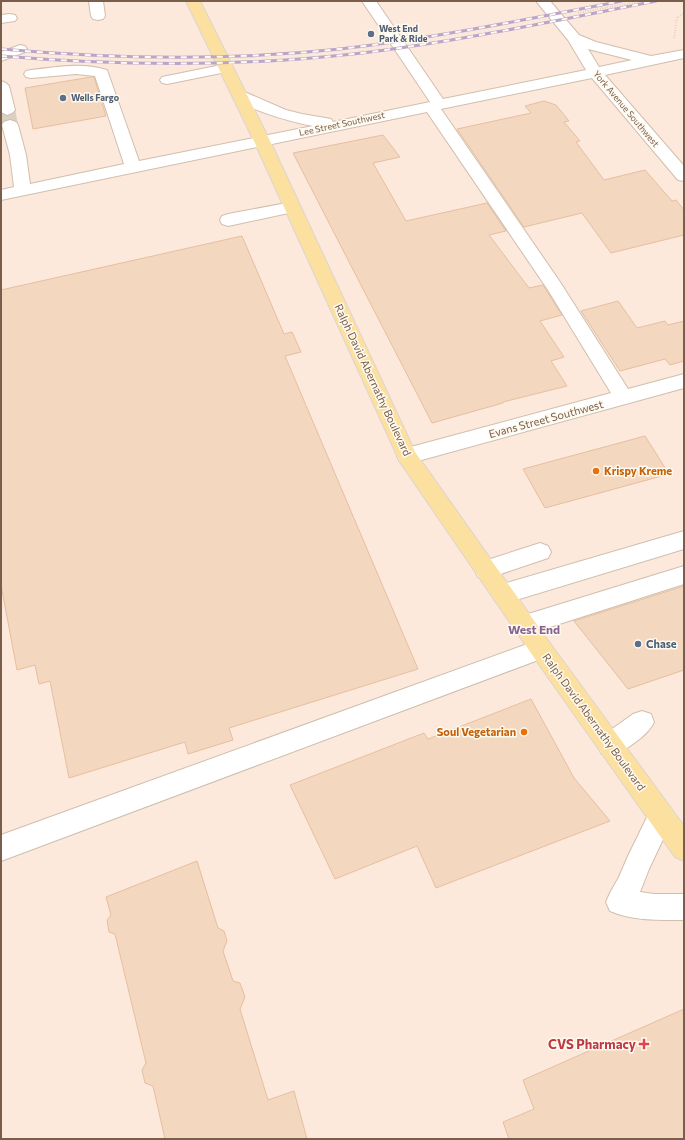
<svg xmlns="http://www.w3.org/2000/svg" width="685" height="1140" viewBox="0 0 685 1140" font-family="Commissioner,sans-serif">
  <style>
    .commercial { fill: #fde8dc }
    .building { fill: #f3d7bf; stroke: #e6bf9f }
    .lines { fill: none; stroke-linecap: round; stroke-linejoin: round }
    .minor-tunnel { stroke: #dcd0c1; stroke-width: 16; stroke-dasharray: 16 8; stroke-linecap: butt }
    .minor-casing { stroke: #cfbfad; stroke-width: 2 }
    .major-casing { stroke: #dcd5d0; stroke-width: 2 }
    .path { stroke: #d8bba2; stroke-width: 2; stroke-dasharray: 0.5 2; stroke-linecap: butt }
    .minor { fill: #fff; fill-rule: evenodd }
    .major { fill: #fce0a0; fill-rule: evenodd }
    .rail-casing { stroke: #baa5c8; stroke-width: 3 }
    .rail { stroke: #fffaef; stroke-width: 2; stroke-dasharray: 6; stroke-linecap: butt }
    .service-dot { fill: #5c6f8a; stroke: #fffaef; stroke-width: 1.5 }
    .food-dot { fill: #e8710a; stroke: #fffaef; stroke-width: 1.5 }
    .health-dot { fill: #e0444e; stroke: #fffaef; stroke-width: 1.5 }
    .labels { text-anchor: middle; stroke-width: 3; stroke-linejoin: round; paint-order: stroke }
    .far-service-label { font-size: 9px; font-weight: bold; fill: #4e5e75; stroke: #fffaef; text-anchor: start }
    .far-street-label { font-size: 9px; fill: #785e4b; stroke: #fffaef }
    .street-label { font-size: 11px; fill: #785e4b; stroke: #fffaef }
    .food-label { font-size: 11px; font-weight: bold; fill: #c56008; stroke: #fffaef; text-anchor: start }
    .service-label { font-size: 11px; font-weight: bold; fill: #4e5e75; stroke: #fffaef; text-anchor: start }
    .neighbourhood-label { font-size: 12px; font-weight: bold; fill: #876394; stroke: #fffaef }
    .near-health-label { font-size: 13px; font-weight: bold; fill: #be3a42; stroke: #fffaef; text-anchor: end }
  </style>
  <rect width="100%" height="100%" fill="#fdf6e8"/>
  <path class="commercial" d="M 1,1 L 684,1 L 684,1139 L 1,1139 Z"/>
  <path class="building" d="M 91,77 L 94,77 L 106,116 L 33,129 L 25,88 Z
    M 544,101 L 556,105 L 569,121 L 564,122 L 580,141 L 576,142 L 604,180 L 645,170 L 672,201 L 676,200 L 684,210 L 684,235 L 611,253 L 582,213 L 524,227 L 457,129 L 531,113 L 525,106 Z
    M 383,135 L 400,157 L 373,163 L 406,221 L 487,203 L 506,231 L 489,235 L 529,288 L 543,285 L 562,315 L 540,321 L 564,357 L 551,361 L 567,386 L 503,402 L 503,403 L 432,423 L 293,153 Z
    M 242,236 L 284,334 L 292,332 L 301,352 L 285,356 L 418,669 L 229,728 L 233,740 L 188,754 L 185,742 L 69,778 L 50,681 L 39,684 L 35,665 L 17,670 L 1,585 L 1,290 Z
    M 618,301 L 637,328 L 665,321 L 668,325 L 684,321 L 684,361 L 670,365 L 665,359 L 620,371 L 581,311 Z
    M 645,436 L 669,474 L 545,508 L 523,469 Z
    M 684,586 L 684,670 L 628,689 L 574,621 Z
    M 531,699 L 574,778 L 610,821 L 436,888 L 417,846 L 335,879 L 290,785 L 424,733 L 428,739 Z
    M 197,861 L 218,928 L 224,931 L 227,941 L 223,951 L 233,981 L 240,983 L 245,997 L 240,1009 L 268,1100 L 294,1091 L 307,1139 L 165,1139 L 153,1086 L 145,1083 L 142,1070 L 146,1063 L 115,934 L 109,932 L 107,920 L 111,915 L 106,897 Z
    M 684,1009 L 684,1139 L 509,1139 L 503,1122 L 534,1109 L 523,1080 Z"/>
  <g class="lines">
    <path class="minor-tunnel" d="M 7,110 L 10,125"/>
    <defs>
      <path id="minor" d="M 89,1 L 103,1 L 105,16 L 103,19 L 98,20 L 93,19 L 91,16 Z
        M 362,1 L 376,1 L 443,99 L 586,70 L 568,40 L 536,1 L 550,1 L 579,35 L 596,42 L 651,56 L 684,50 L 684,58 L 605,75 L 684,166 L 684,181 L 678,180 L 592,78 L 441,109 L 560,282 L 628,389 L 684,374 L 684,388 L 407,464 L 400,462 L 397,456 L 400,450 L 407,448 L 611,393 L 548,290 L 427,112 L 1,200 L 1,190 L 14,187 L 10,155 L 2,125 L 4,122 L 10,120 L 16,122 L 18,125 L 26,155 L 30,184 L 124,164 L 95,76 L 76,74 L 31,78 L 26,77 L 24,74 L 26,71 L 31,70 C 57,67 81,62 107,70 L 139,161 L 313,126 C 296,123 242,109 232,95 L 235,92 L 240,90 L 286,110 L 302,114 L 331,119 L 333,122 L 430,102 ZM 588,49 L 632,60 L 599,67 Z
        M 10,14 L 15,15 L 17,18 L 15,21 L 1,23 L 1,15 Z
        M 20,45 L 25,46 L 27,49 L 25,52 L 1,61 L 1,52 Z
        M 226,64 L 231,65 L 233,68 L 231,71 L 167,84 L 162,83 L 160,80 L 162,77 L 167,76 Z
        M 1,81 L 6,83 L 9,86 L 15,110 L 12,113 L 7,115 L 1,112 Z
        M 292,202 L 298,203 L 300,207 L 298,211 L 228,226 L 222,224 L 220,220 L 222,216 L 228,214 Z
        M 684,531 L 684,549 L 503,604 L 495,601 L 492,594 L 495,587 L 503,584 Z
        M 540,543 L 548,546 L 551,552 L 548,558 L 486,579 L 478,577 L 475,570 L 478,563 Z
        M 684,566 L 684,584 L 525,635 L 517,632 L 514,625 L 517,618 L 525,615 Z
        M 541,639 L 549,642 L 553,649 L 549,656 L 1,861 L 1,835 Z
        M 642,711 L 651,714 L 654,722 C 648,736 624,751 610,757 L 601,753 L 598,745 L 601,737 L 633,714 Z
        M 661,803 L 670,807 L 674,816 L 649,869 L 640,892 L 654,894 L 684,894 L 684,920 C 659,920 633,921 610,911 L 606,902 L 610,893 L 619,877 L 628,856 L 652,807 Z"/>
      <path id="major" d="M 186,1 L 200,1 L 270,141 L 415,452 L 549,642 L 684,826 L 684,861 L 675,857 L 533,656 L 400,462 L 254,141 Z"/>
    </defs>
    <use href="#minor" class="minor-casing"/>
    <use href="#major" class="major-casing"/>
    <path class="path" d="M 578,13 L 642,1
      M 674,38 L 677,17 L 684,14"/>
    <use href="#minor" class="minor"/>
    <use href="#major" class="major"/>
    <defs>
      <path id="rail" d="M 1,49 C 114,59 227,61 340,49 C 435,38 528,19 622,1
        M 1,56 C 121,66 242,67 362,53 C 461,41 558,20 656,1"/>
    </defs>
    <use href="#rail" class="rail-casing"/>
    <use href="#rail" class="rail"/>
  </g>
  <g class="service-dot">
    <circle cx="371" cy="34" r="4"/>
    <circle cx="63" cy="98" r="4"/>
    <circle cx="638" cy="644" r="4"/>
  </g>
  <g class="food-dot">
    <circle cx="596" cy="471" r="4"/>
    <circle cx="524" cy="732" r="4"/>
  </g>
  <path class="health-dot" d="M642 1038h4v4h4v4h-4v4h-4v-4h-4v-4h4z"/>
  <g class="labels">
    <g class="far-service-label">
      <text x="379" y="32">West End<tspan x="379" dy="10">Park &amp; Ride</tspan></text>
      <text x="71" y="101">Wells Fargo</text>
    </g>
    <g class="far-street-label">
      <text transform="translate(626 109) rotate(50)" y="3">York Avenue Southwest</text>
      <text transform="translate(342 124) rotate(-12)" y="3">Lee Street Southwest</text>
    </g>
    <g class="street-label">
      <text transform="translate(373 380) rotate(65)" y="4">Ralph David Abernathy Boulevard</text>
      <text transform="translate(546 419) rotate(-15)" y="4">Evans Street Southwest</text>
      <text transform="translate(594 722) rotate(54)" y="4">Ralph David Abernathy Boulevard</text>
    </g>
    <g class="food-label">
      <text x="604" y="475">Krispy Kreme</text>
      <text x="516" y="736" text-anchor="end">Soul Vegetarian</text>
    </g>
    <g class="service-label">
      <text x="646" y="648">Chase</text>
    </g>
    <g class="neighbourhood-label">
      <text x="534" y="634">West End</text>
    </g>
    <g class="near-health-label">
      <text x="636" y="1049">CVS Pharmacy</text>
    </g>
  </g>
  <rect width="685" height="1140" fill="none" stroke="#785e4b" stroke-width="4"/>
</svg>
